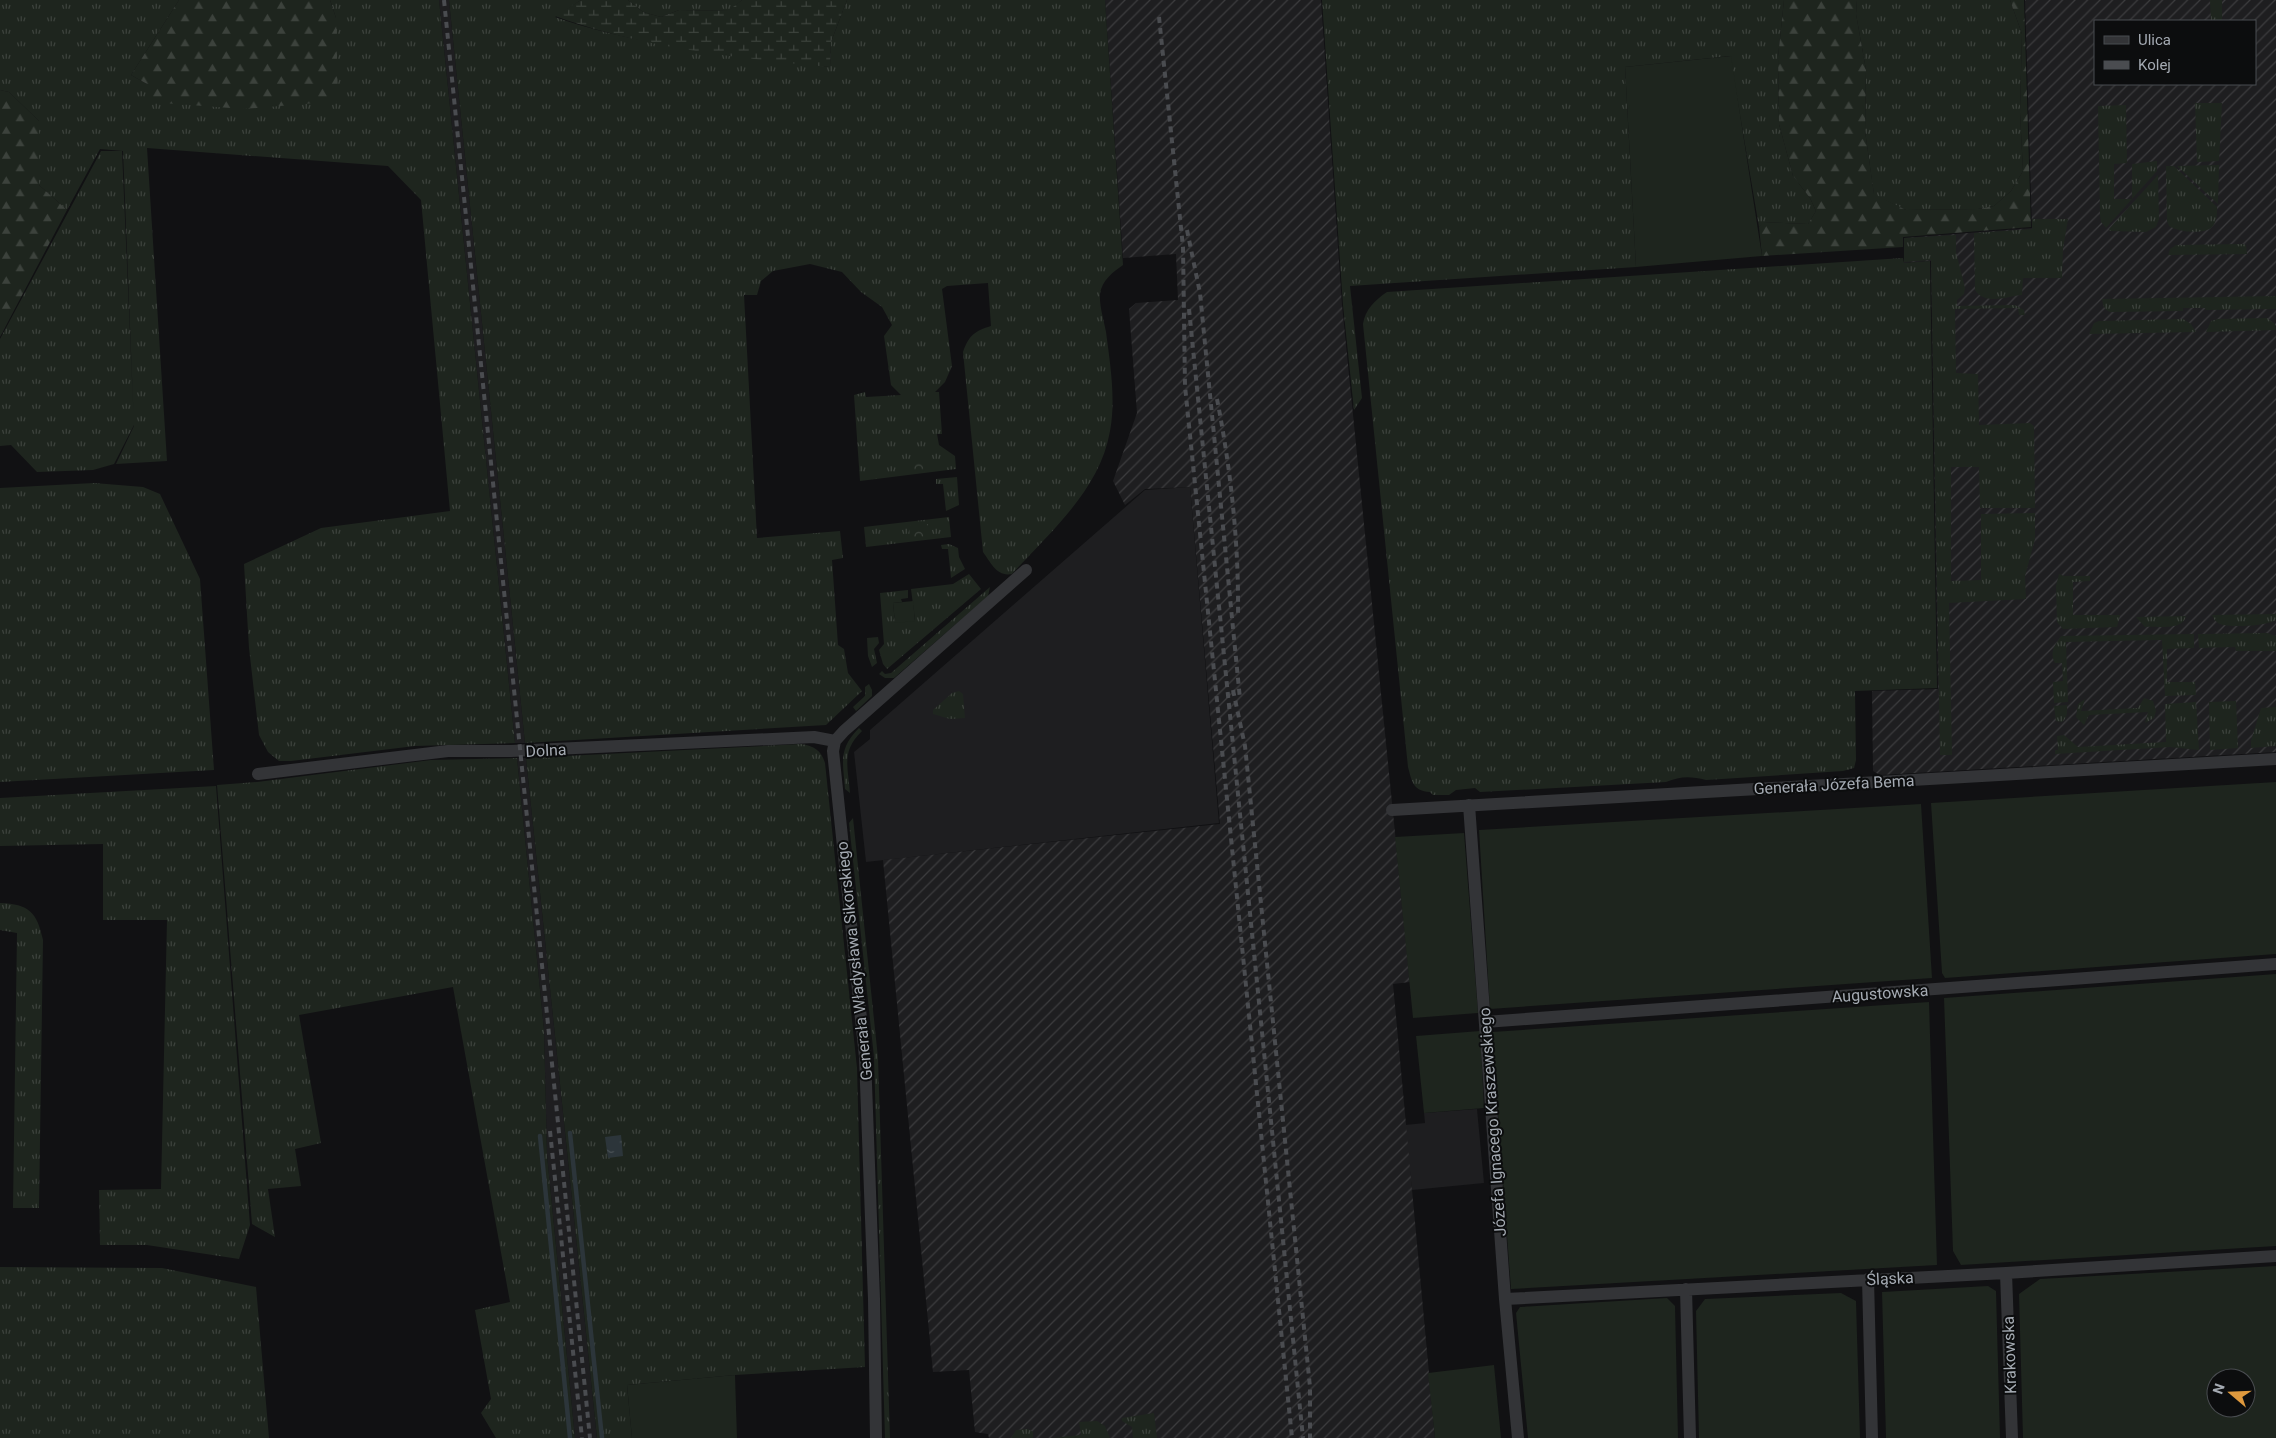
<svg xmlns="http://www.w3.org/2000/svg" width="2276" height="1438" viewBox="0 0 2276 1438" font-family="Roboto,sans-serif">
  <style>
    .built { fill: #1e1e20 }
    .industrial { fill: url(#industrial-furrows); fill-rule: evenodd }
    .grass { fill: url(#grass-tufts) }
    .forest { fill: url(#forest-firs) }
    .wetland { fill: url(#wetland-marsh) }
    .park { fill: url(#park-crowns) }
    .garden { fill: #1e251e; fill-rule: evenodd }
    .water { fill: url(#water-ripples) }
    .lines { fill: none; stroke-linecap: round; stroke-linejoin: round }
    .stream { stroke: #2c353a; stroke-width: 4.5 }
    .minor { stroke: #333437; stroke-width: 12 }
    .rail { stroke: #4a4c50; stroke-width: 4; stroke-dasharray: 6 5; stroke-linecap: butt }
    .labels { text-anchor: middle; stroke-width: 4; stroke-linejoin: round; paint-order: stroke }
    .street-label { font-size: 16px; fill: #a4aab2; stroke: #0c0d0e }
  </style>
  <defs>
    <pattern id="industrial-furrows" width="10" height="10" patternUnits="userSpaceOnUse" patternTransform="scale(1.25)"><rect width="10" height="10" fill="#1e1e20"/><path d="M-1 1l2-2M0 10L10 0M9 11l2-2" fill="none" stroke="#3c3c3e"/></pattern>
    <pattern id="grass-tufts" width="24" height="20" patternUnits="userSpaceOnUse" patternTransform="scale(1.25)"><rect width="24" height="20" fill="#1e251e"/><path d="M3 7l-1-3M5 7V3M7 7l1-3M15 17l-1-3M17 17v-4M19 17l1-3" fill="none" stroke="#3c423c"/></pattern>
    <pattern id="forest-firs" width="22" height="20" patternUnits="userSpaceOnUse" patternTransform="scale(1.25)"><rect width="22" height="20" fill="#1e251e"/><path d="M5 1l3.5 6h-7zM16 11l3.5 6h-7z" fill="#3c423c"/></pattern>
    <pattern id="wetland-marsh" width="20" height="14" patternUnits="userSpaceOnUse" patternTransform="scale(1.25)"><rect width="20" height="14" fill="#1e251e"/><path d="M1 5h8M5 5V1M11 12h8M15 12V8" fill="none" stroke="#3c423c"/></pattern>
    <pattern id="park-crowns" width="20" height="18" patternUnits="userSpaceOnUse" patternTransform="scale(1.25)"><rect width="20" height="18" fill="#1e251e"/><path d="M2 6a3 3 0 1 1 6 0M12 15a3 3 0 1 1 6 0" fill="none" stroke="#3c423c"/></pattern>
    <pattern id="water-ripples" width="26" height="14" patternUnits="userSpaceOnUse" patternTransform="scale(1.25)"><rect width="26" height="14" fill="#2c353a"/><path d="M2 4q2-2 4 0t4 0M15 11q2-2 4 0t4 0" fill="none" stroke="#485054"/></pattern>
  </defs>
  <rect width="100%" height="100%" fill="#111113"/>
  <path class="built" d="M 439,0 L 449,0 L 525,743 L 515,743 Z
    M 1190,487 L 1219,823 L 866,862 L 854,752 L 870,739 L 870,730 L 1145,490 Z
    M 517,758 L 526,758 L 597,1438 L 575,1438 L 547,1155 L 544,1030 Z
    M 1477,1109 L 1484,1183 L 1412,1190 L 1405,1125 L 1425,1123 L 1424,1113 Z"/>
  <path class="industrial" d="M 1105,0 L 1321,0 L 1342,305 L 1410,982 L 1393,984 L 1435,1438 L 989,1438 L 988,1434 L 975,1432 L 969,1370 L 933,1372 L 883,860 L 1220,824 L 1190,487 L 1145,489 L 1125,505 L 1113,481 L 1137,413 L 1129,309 L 1136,303 L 1178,300 L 1176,254 L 1123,258 Z
    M 2025,0 L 2276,0 L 2276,752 L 1880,775 L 1873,771 L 1872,691 L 1938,689 L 1931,261 L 1904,263 L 1904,238 L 2032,228 ZM 2095,21 L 2255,21 L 2255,84 L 2095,84 Z"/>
  <path class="grass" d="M 0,0 L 179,0 L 131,75 L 147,84 L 336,18 L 330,0 L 439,0 L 515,743 L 415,746 L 291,761 L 279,761 L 268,752 L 259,735 L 249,648 L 244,564 L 321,528 L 450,511 L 421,200 L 388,166 L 147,148 L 167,461 L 116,464 L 134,426 L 123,151 L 100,149 L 67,210 L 39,185 L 39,121 L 9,92 L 0,90 Z
    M 449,0 L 581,0 L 555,17 C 642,48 738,54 830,67 L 831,42 L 847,0 L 1105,0 L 1123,265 C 1113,272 1102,280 1100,294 C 1099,305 1104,321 1106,332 C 1110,363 1116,399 1110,431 C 1100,490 1050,532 1012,574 C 997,577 991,563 983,552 L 963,352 C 969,335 975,331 991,326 L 988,283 L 947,286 L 942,289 L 952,366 L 945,382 L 935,392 L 939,392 L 942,434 L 937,434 L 939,445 L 955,456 L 956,469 L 860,481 L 854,395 L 865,392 L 866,397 L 901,395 L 891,385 L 884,336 L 892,325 L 882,307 L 861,292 L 842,272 L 810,264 L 773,271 L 761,281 L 757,295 L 744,295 L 757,538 L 840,531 L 843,558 L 832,560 L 838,645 L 844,649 L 848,673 L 862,691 L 826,725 L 525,743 Z
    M 628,0 L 742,0 L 729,11 L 679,10 L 661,17 L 643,12 Z
    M 1322,0 L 1784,0 L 1778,57 L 1779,124 L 1793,176 L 1810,198 L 1816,211 L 1808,224 L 1764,222 L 1759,227 L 1730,56 L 1625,67 L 1636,267 L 1350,286 L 1362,398 L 1354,410 L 1343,305 Z
    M 1857,0 L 2010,0 L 2022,34 L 2020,112 L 2023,171 L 2011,191 L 1994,206 L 1978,209 L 1906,210 L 1874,195 L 1865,131 L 1866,70 L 1856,14 Z
    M 2210,0 L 2222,0 L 2222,21 L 2211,21 Z
    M 2195,103 L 2222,103 L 2219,161 L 2197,162 Z
    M 2126,105 L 2127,163 L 2114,164 L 2114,199 L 2132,199 L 2132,164 L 2157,161 L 2157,171 L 2106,228 L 2101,222 L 2100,215 L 2098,106 Z
    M 101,151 L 122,151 L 134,425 L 114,464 L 93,470 L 37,472 L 11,445 L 0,446 L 0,339 Z
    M 2219,165 L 2218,204 L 2177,166 Z
    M 2166,166 L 2174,166 L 2217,207 C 2217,214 2217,222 2212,227 C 2204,235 2178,232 2169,226 L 2167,221 Z
    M 2158,175 L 2159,219 L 2156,227 L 2146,232 L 2110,231 L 2109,229 Z
    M 2032,219 L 2068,219 L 2063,249 L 2062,278 L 2023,278 L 2022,295 C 2008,296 1985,306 1975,290 L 1974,233 L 2032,229 Z
    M 1956,235 L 1956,252 L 1965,288 L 1964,294 L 1957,300 L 1957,306 L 2015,305 L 2024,310 L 2025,315 L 2019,315 L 2018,308 L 1955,309 L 1956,373 L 1978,374 L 1979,425 L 2030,423 L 2034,426 L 2035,508 L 1980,508 L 1979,467 L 1951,467 L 1951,581 L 1981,580 L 1981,514 L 2035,513 L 2035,539 L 2025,576 L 2026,599 L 1949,603 L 1952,755 L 1940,755 L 1931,260 L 1904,262 L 1904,238 Z
    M 2243,244 L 2246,245 L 2247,254 L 2168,255 L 2170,249 L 2176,245 Z
    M 1903,258 L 1904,263 L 1930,261 L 1937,688 L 1855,691 L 1856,760 L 1854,768 L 1843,771 L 1706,780 C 1691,776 1680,776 1666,782 L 1480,792 L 1475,788 L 1456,790 L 1449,795 L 1433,795 L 1430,792 C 1413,791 1412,782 1408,767 L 1363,324 C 1365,310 1375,300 1387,292 Z
    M 2276,296 L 2276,309 L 2206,310 L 2205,308 L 2183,308 L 2183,311 L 2110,312 C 2104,310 2103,305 2102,299 Z
    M 2267,318 L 2275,324 L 2276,330 L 2206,332 L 2211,321 L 2218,319 Z
    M 2183,319 L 2191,324 L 2196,332 L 2089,334 L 2094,323 L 2099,321 Z
    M 957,477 L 959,505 L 946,511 L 943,484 L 936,484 L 936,479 Z
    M 94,483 L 143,487 L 160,494 L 200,579 L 214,770 L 0,782 L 0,488 Z
    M 949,517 L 951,537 L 866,547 L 864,527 Z
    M 949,544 L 958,548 L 959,557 L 965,569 L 951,578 L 948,549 L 942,549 L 941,545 Z
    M 969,574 L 981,589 L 887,669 L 883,664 L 879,650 L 884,644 L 880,593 L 908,590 L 908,598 L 901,599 L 902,602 L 893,603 L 895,622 L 915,620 L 911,589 L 953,584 Z
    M 2059,574 L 2064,576 L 2090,576 L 2090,581 L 2073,582 L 2073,615 L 2120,615 L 2117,627 L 2063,629 L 2057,622 L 2056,586 Z
    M 990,587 L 988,596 L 894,678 L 885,678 L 879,674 L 882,671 L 885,674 L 891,673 Z
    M 2276,614 L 2276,620 C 2268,626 2229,628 2220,624 C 2216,622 2214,620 2212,615 Z
    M 2186,616 C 2183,631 2157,626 2145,627 L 2136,617 Z
    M 2267,633 L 2276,636 L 2276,651 L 2236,651 L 2235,647 L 2199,648 L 2198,634 Z
    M 2194,634 L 2194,648 L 2167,649 L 2167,682 L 2195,682 L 2196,695 L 2165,696 L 2162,640 L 2066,642 L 2068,702 L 2054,703 L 2053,682 L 2063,681 L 2062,663 L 2055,663 C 2049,653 2055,645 2061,636 Z
    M 878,637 L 879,643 L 874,649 L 877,663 L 872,667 L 868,656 L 867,638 Z
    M 869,684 L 872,690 L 872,696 L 856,711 L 853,707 L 865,696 L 865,687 Z
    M 959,691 L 963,694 L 965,718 L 950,719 L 933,714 L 933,710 L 952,693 Z
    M 2144,698 L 2153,701 L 2156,711 L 2154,718 L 2145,723 L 2148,712 L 2089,715 L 2084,725 L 2076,717 L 2078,704 L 2085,699 L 2081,711 L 2138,708 Z
    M 2236,701 L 2238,748 L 2210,750 L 2209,702 Z
    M 2196,702 L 2199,750 L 2170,747 L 2055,754 L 2055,750 L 2058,750 L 2057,736 L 2064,735 L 2078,747 L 2166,742 L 2165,704 Z
    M 2067,705 C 2067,712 2068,717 2062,722 L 2056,721 L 2054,706 Z
    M 2276,707 L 2276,746 L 2251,748 L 2251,741 L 2261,708 Z
    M 859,728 L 862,731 C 841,751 848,767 850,793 L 845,789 C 843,762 838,749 859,728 Z
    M 801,744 C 814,746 821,750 825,763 L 857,1068 L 865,1367 L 735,1375 L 627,1385 L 632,1438 L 597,1438 L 526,758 Z
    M 517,758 L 544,1030 L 547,1155 L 575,1438 L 496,1438 L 481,1413 L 491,1399 L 475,1310 L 510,1302 L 453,987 L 299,1015 L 321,1143 L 295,1149 L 301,1186 L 268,1189 L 275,1237 L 252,1224 L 217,785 L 257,782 L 431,760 Z
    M 216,786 L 250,1225 L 239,1259 L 147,1245 L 100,1245 L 99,1190 L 161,1189 L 167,920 L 103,920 L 103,844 L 0,846 L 0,798 Z
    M 853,818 L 878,1058 L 890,1438 L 885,1438 L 874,1057 L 849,823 Z
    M 0,903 C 29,904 37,912 43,940 L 39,1208 L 13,1208 L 17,933 L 0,930 Z
    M 0,1267 L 162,1268 L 256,1287 L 269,1438 L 0,1438 Z
    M 1154,1413 L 1157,1438 L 1133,1438 L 1132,1427 L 1122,1421 L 1122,1418 Z
    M 1097,1421 L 1105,1426 L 1110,1438 L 1052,1438 L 1081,1435 L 1079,1422 Z
    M 1028,1429 L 1033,1432 L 1033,1438 L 1011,1438 L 1016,1430 Z"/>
  <path class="forest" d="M 179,0 L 330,0 L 336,18 L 338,101 L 244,109 L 150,102 L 147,84 L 131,75 Z
    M 1784,0 L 1857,0 L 1856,14 L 1866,70 L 1865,131 L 1874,194 L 1906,210 L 1978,209 L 1994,206 L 2011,191 L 2023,171 L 2020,112 L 2022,34 L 2010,0 L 2024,0 L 2031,227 L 1903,237 L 1903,247 L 1762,256 L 1759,227 L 1763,222 L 1808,224 L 1816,211 L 1810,198 L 1793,176 L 1779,124 L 1778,57 Z
    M 0,90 L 9,92 L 39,121 L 39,185 L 67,210 L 0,337 Z"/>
  <path class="wetland" d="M 581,0 L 628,0 L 643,12 L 661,17 L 679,10 L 728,11 L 742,0 L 847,0 L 831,42 L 830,67 C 738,58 642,48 555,16 Z"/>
  <path class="park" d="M 932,458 L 933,471 L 914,473 L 913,460 Z
    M 928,524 L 929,537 L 910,539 L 909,526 Z"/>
  <path class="garden" d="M 1731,56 L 1762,256 L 1636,267 L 1625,67 Z
    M 913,601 L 915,621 L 895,623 L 893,603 Z
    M 2276,782 L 2276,954 L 1945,978 L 1942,973 L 1931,803 Z
    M 1921,804 L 1932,978 L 1490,1009 L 1479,830 Z
    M 1464,833 L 1478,1013 L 1413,1018 L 1395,837 Z
    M 2276,974 L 2276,1246 L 1961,1265 L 1953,1251 L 1944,998 Z
    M 1929,1002 L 1937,1265 L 1511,1289 L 1492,1032 Z
    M 1480,1031 L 1484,1108 L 1424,1113 L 1416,1036 Z
    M 2276,1266 L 2276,1438 L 2023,1438 L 2019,1294 L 2040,1279 ZM 2216,1378 L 2246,1378 L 2246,1408 L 2216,1408 Z
    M 1988,1286 L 1996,1291 L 2000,1438 L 1886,1438 L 1882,1292 Z
    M 1841,1293 L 1856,1301 L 1860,1438 L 1699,1438 L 1696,1311 L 1705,1299 Z
    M 1667,1298 L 1675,1306 L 1678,1438 L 1528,1438 L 1516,1313 L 1520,1307 Z
    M 1494,1365 L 1501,1438 L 1435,1438 L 1428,1373 Z
    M 735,1375 L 737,1438 L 632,1438 L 627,1385 Z"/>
  <path class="water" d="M 621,1135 L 623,1156 L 608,1158 L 605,1137 Z"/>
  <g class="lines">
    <path class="stream" d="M 570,1133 L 602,1438
      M 540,1136 L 570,1438"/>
    <path class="minor" d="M 258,774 L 448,751 L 511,751 L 814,737 L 835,741
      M 1469,805 L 1505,1299 L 1518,1438
      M 1392,810 L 2276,759
      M 1485,1022 L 2276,964
      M 2006,1273 L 2012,1438
      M 1868,1279 L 1872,1438
      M 1686,1289 L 1690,1438
      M 1505,1299 L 2006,1273 L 2276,1256
      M 876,1438 L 874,1299 L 865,1057 L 833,751 L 835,741 L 844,731 L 1026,570"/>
    <path class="rail" d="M 444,0 L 590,1438
      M 1159,17 L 1183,247 L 1185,386 L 1292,1438
      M 1187,230 L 1200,293 L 1240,699
      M 1189,309 L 1303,1438
      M 1217,399 C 1231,470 1239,545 1238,617
      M 1233,690 L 1245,746 L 1310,1387 L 1310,1438
      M 550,1131 L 582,1438"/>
  </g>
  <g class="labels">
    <g class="street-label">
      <text transform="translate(546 750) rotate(-3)" y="6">Dolna</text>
      <text transform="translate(1834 784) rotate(-3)" y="6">Generała Józefa Bema</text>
      <text transform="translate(854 961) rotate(-96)" y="6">Generała Władysława Sikorskiego</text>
      <text transform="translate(1880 993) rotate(-4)" y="6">Augustowska</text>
      <text transform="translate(1492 1122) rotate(-94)" y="6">Józefa Ignacego Kraszewskiego</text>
      <text transform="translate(1890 1278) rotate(-3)" y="6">Śląska</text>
      <text transform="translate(2009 1355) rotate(-92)" y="6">Krakowska</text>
    </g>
  </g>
  <rect x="2094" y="20" width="162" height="65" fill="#0c0d0e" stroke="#494c50"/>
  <rect x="2104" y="36" width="25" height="8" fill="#333437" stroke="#494c50"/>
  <text x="2138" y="45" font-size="15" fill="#a4aab2">Ulica</text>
  <rect x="2104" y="61" width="25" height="8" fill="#4a4c50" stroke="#494c50"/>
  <text x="2138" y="70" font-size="15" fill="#a4aab2">Kolej</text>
  <g transform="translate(2231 1393) rotate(289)"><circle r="24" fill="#0c0d0e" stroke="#494c50"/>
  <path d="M0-4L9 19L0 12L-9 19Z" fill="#df993d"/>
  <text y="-8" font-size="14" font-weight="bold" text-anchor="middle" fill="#a4aab2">N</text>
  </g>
</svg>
